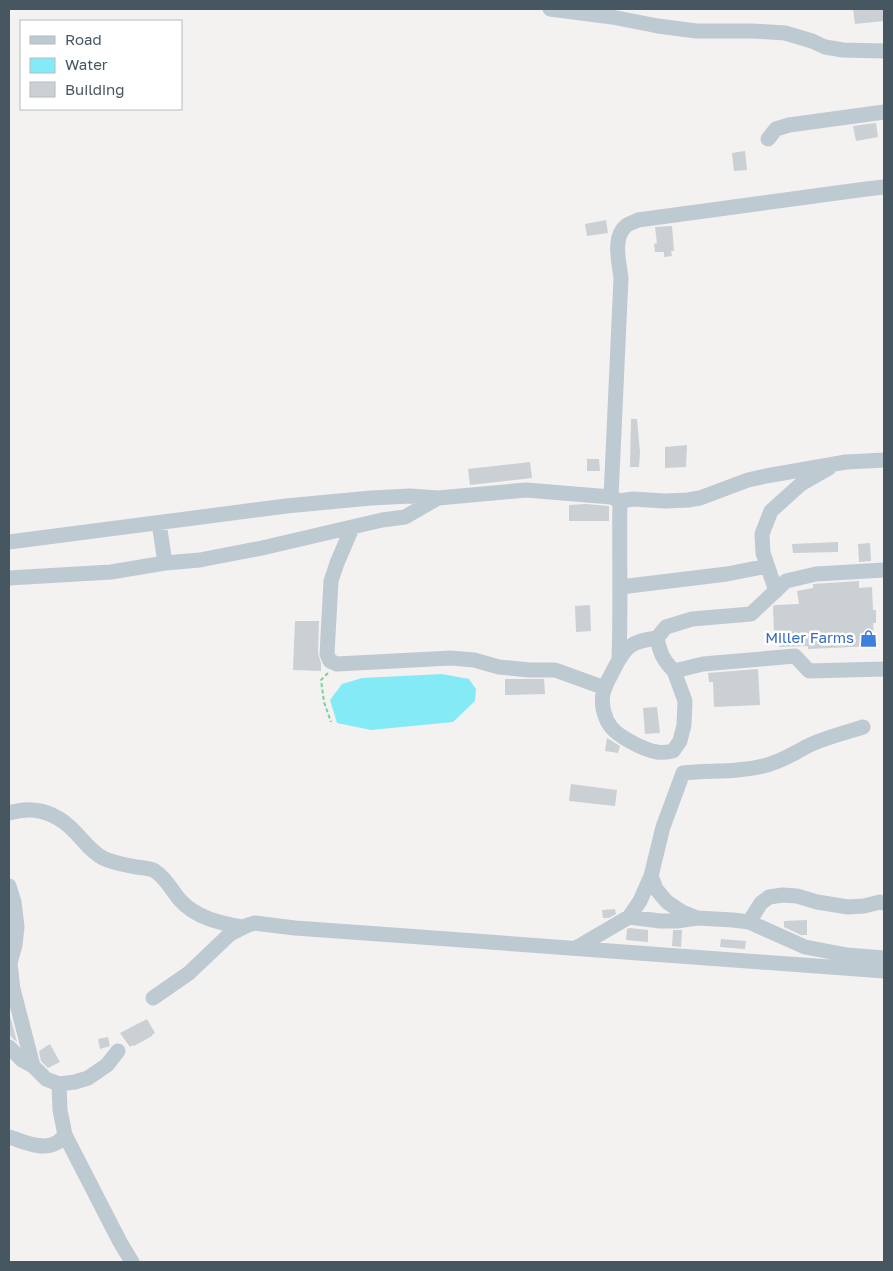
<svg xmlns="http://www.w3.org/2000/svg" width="893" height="1271" viewBox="0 0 893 1271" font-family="'Golos Text',sans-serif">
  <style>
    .water { fill: #84ebf6 }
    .building { fill: #cad0d4 }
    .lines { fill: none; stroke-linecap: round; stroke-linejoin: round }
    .path { stroke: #70d799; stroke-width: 2; stroke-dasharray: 4 2.5; stroke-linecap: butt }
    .minor { stroke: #bdcad2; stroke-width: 15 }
    .labels { text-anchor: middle; stroke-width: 5; stroke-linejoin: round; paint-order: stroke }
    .shop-label { font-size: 15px; fill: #366cbe; stroke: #fff; text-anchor: end }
  </style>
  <rect width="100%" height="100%" fill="#f4f1f1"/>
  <path class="water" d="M 442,674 L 469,679 L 476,689 L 475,701 L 453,722 L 371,730 L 337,723 L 330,700 L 342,684 L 362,678 Z"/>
  <path class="building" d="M 853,9 L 884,9 L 884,21 L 855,24 Z
    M 876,123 L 878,137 L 856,141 L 853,126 Z
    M 745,151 L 747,170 L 734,171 L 732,153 Z
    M 606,220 L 608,233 L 587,236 L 585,224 Z
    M 672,226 L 674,251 L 671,251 L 672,256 L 664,257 L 664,252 L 655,252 L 654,244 L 657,243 L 655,227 Z
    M 631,419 L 637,419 L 640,452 L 639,467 L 630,467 Z
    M 687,445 L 686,467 L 665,468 L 665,447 Z
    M 587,459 L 599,459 L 600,471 L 587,471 Z
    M 530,462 L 532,478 L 470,485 L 468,469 Z
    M 586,504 L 609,506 L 609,521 L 569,521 L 569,505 Z
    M 838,542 L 838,552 L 793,553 L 792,544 Z
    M 870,543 L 871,561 L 859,562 L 858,544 Z
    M 859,581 L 859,588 L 872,587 L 873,610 L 876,610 L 876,623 L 873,623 L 874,646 L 808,649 L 808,646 L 779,647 L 779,642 L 776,642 L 775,634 L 774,634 L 773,606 L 775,605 L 799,604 L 797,591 L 813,588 L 813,584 Z
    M 590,605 L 591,631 L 576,632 L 575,606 Z
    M 295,621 L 319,621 L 318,653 L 321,663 L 321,671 L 293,670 Z
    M 758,669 L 760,705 L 714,707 L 713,682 L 709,682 L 708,673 Z
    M 505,679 L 544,679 L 545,694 L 505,695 Z
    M 657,707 L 660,733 L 645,734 L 643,708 Z
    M 607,738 L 620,746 L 618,753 L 605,751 Z
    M 571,784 L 617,790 L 615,806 L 569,801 Z
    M 615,909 L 616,914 L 609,918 L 603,918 L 602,910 Z
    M 807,920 L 807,935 L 801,935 L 784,927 L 784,921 Z
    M 629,928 L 648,930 L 648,942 L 626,940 L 627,929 Z
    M 673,930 L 682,930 L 681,947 L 672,946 Z
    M 721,939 L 746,941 L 745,949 L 720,947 Z
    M 9,1014 L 11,1019 L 17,1042 L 12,1038 L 9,1033 Z
    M 147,1019 L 155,1033 L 152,1035 L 152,1036 L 134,1046 L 133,1045 L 130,1047 L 120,1033 Z
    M 108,1037 L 110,1046 L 100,1049 L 98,1039 Z
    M 50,1044 L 60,1062 L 48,1068 L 41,1061 L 39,1051 Z"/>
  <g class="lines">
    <path class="path" d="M 328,673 L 321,680 L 324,702 L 331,722"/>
    <path class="minor" d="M 550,9 L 612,17 L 658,26 L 696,31 L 752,31 L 785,33 L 812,41 L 825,47 L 843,50 L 884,51
      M 768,139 L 776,129 L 789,125 L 884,112
      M 611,497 L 621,278 C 619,262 612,236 627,225 C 630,223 635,222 638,220 L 866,189 L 884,187
      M 159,523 L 165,563
      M 352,528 L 337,563 L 331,581 L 327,654 L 330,661 L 337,664 L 451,658 L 474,660 L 499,667 L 530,670 L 555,670 L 605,688
      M 9,542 L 286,506 L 371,498 L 410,496 L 438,498 L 526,490 L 611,497 L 620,501 L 633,499 L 665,501 L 688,500 L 700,498 L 748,480 L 766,476 L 846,462 L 884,460
      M 9,578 L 111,572 L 165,563 L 200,560 L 215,557 L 262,548 L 382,520 L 405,517 L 438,498
      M 620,587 L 727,574 L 767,566
      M 776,591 L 763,553 L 762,534 L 771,511 L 801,484 L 829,468
      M 657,638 C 631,641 625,647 614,669 C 610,677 604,686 603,694 C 601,704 604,718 611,727 C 619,737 644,750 657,752 C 662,753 668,752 673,751 L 680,741 L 684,725 L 685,701 L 674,671 L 703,664 L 795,656 L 809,671 L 884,669
      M 619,659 C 621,606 619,553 620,501
      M 674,671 C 663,660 660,653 657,638 L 666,627 L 692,619 L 751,614 L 786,581 L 816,574 L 884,570
      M 9,813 C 35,805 57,813 75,832 C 84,841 91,852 103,858 C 113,863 126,865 136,867 C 143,868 149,868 155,871 C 166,878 172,891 180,900 C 196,918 220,923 242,927
      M 9,886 L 14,902 L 17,927 L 15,945 L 10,963 L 13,989 L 33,1066
      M 629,917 L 640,901 L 651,876
      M 697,918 L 682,912 L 667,902 L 656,889 L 651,876 L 663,827 L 683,773 C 710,770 735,773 763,766 C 782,762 795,752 812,744 C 828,737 847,732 863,727
      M 749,922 L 761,903 L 769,897 L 783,895 L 797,896 L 817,902 L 848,907 L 864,906 L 880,902 L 884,903
      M 576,948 L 629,917 L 660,921 L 677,921 L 697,918 L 733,920 L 749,922 L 805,947 L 847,955 L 884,958
      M 153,998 L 189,973 L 230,934 L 248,925 L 255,923 L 262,924 L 295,928 L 379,934 L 884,971
      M 9,1047 L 22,1060 L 33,1066 L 46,1079 L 59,1084 L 75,1082 L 88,1078 L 107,1065 L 118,1051
      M 59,1084 L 60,1110 L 65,1135 L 120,1242 L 132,1262
      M 9,1137 C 23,1141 42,1151 56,1143 C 59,1142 62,1138 65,1135"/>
  </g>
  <defs>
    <symbol id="shop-bare" viewBox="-9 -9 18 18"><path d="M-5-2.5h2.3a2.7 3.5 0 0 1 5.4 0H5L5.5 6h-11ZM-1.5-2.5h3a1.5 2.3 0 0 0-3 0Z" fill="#3f7fe0" stroke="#fff" stroke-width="2.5" paint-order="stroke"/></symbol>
  </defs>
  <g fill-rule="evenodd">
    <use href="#shop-bare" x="856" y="626" width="25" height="25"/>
  </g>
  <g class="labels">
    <g class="shop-label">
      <text x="854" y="643">Miller Farms</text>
    </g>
  </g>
  <rect width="893" height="1271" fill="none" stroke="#465761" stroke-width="20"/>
  <rect x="20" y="20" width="162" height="90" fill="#ffffff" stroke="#b5bcc0"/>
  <rect x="30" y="36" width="25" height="8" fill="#bdcad2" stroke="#b5bcc0"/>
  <text x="65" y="45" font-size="15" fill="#465761">Road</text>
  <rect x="30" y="58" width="25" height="15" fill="#84ebf6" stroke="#b5bcc0"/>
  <text x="65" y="70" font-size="15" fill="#465761">Water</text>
  <rect x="30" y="82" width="25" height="15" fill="#cad0d4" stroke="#b5bcc0"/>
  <text x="65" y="95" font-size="15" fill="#465761">Building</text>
</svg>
